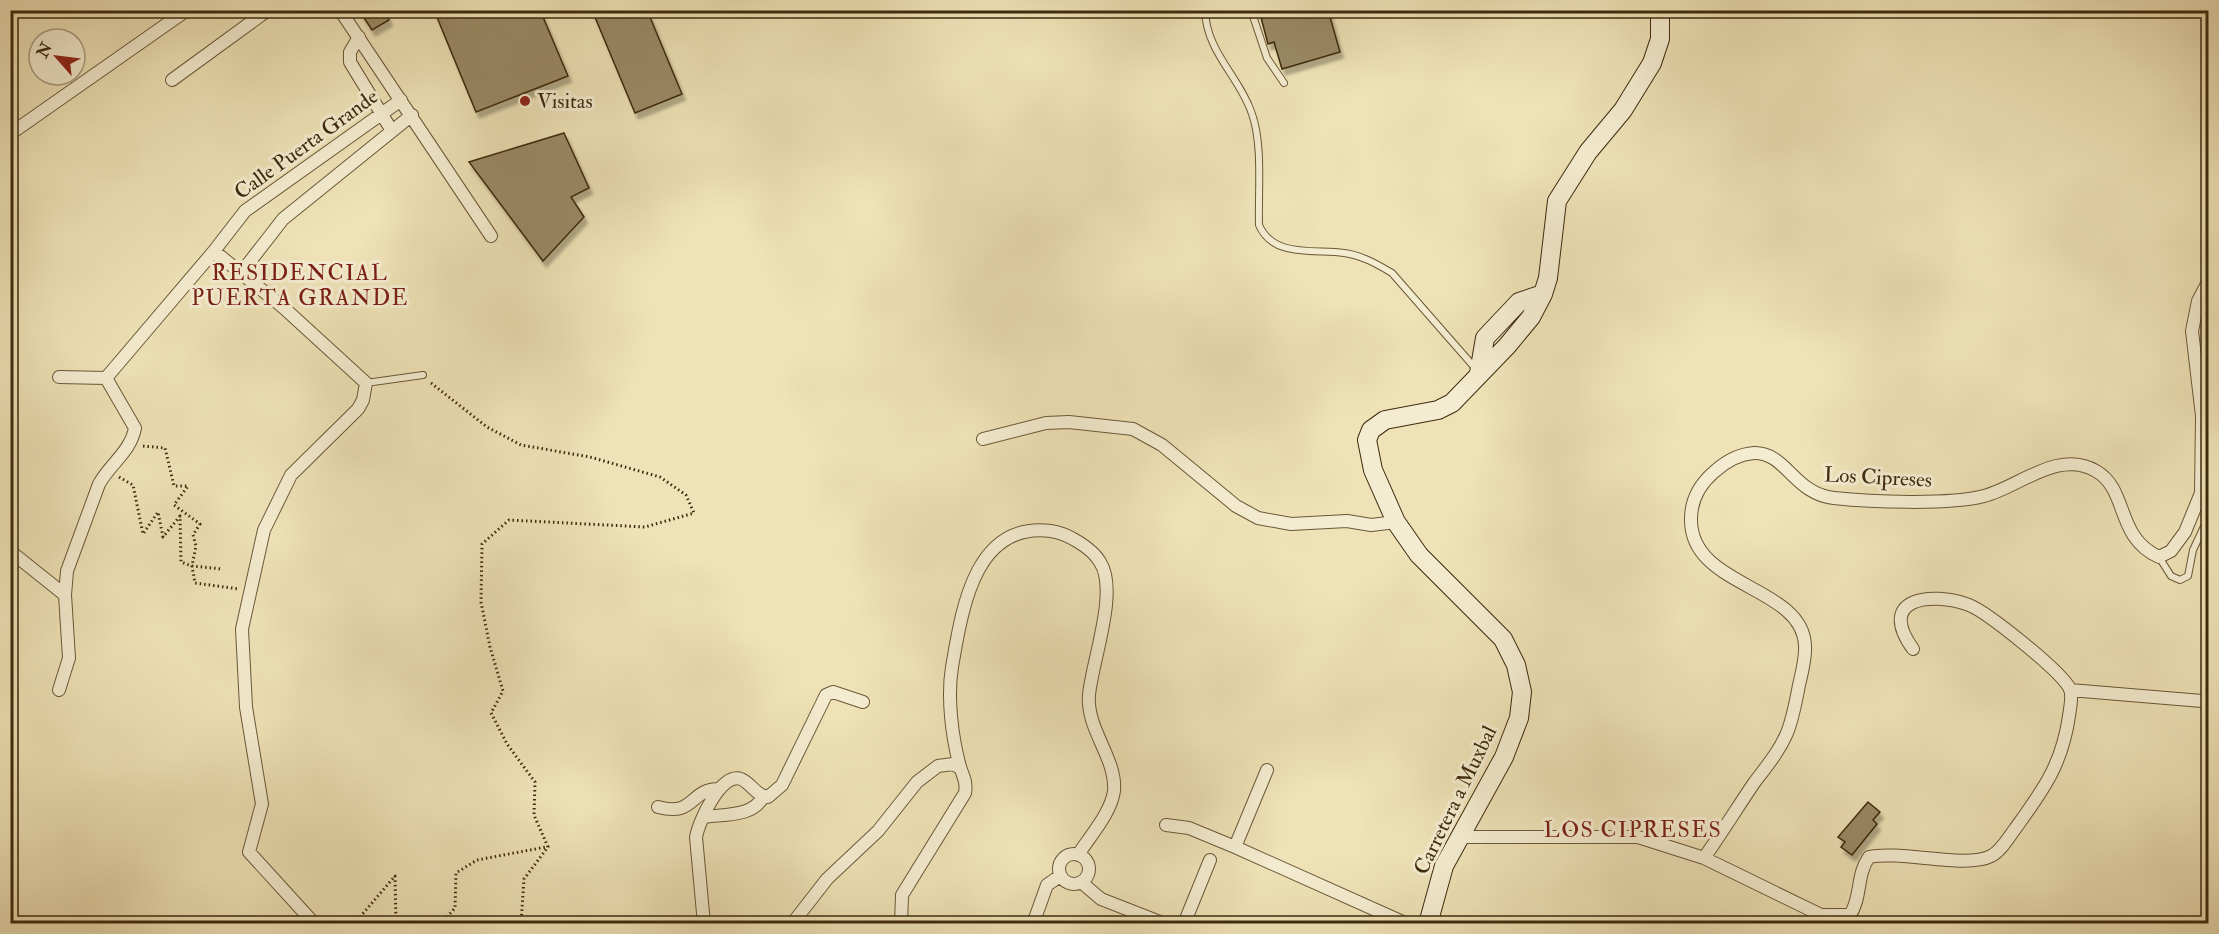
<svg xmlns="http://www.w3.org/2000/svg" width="2219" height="934" viewBox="0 0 2219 934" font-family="'IM FELL Double Pica',serif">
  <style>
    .building { fill: #9a8a65; stroke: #3e2a0e; stroke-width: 1.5; filter: url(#shadow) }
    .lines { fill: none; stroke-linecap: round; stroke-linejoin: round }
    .lane-casing { stroke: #6a5838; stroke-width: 8 }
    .street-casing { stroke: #6a5838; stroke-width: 14 }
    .secondary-casing { stroke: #3e2a0e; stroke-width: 20 }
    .path { stroke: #3e2a0e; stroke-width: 3; stroke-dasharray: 1.5 3; stroke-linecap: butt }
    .lane { stroke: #f4ecd0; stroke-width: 6 }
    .street { stroke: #f4ecd0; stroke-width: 12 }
    .secondary { stroke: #f4ecd0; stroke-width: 18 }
    .poi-dot { fill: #8f2418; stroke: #f4ecd0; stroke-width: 2 }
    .labels { text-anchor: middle; stroke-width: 6; stroke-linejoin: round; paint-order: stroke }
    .poi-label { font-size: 21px; fill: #3e2a0e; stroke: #f4ecd0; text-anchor: start }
    .street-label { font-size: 21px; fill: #3e2a0e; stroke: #f4ecd0 }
    .neighbourhood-label { font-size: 22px; letter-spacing: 1.5px; fill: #7a1f14; stroke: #f4ecd0 }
  </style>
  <defs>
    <filter id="shadow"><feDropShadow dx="3.5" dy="6" stdDeviation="1.5" flood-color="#0004"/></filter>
  </defs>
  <rect width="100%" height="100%" fill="#eee2b6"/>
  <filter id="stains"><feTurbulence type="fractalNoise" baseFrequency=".00333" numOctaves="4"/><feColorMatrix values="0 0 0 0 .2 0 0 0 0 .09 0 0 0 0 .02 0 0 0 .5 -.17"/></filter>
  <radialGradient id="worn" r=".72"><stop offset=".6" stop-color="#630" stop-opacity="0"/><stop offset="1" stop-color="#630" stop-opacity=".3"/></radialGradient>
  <path class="building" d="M 359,10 L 384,10 L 389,20 L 372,30 Z
    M 434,10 L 540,10 L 568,76 L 476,112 Z
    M 592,10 L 647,10 L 682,94 L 635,113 Z
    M 1259,10 L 1328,10 L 1340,52 L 1282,69 L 1274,42 L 1268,44 Z
    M 564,133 L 589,188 L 571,197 L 584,217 L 543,261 L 469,162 Z
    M 1868,802 L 1880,812 L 1873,820 L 1877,824 L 1852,855 L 1841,847 L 1845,842 L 1838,837 Z"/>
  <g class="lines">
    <defs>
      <path id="lane" d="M 1205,10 C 1206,52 1240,77 1252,114 C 1263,145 1258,192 1259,225 C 1273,258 1314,249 1344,253 C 1361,255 1377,264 1392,273 L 1476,369
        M 1251,10 L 1267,58 L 1284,83
        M 366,383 L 423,375
        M 2159,557 L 2171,576 L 2180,580 L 2188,576 L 2193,550 L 2208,518"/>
      <path id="street" d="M 340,10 L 491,236
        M 359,37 L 350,52 L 350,62 L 392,131
        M 172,80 L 268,10
        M 10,134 L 187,10
        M 214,251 L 284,308 L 366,383 L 363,400 L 358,409 L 291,475 L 264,530 L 242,629 L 246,707 L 262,804 L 249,852 L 311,920
        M 241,273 L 283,219 L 412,115
        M 59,377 L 106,378
        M 106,378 L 214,251 L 245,211 L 401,100
        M 983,439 L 1046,423 L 1069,422 L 1133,429 L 1162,445 L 1236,506 L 1258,518 L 1291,524 L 1347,521 L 1371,525 L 1396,522
        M 10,551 L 65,595
        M 59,690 L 69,658 L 65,595 L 67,571 L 99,484 C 110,464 131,451 135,428 L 106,378
        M 2070,690 L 2202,701
        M 658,807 C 696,817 689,789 719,789
        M 704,817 C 724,814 753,817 763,797
        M 1166,825 L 1189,828 L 1235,847 L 1407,924
        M 1458,837 L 1638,837 L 1704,858 L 1821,915 L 1850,915 C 1862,897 1856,875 1869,857 C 1900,850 1966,869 1991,856 C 2001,851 2008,838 2015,829 C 2043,790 2062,765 2069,716 C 2070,708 2073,696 2070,689 C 2061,671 1987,612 1969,605 C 1931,591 1876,598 1913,649
        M 1235,847 L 1267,770
        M1059 869a15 15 0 1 1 30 0a15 15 0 1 1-30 0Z
        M 1704,858 C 1721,834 1737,808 1754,783 C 1766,767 1779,752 1787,733 C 1793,718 1796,701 1799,685 C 1802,672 1806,658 1805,645 C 1802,585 1690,588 1691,519 C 1691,500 1699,485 1714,472 C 1725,462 1739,454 1754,453 C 1786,452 1794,494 1834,498 C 1870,502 1950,505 1984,496 C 2019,487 2058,449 2096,471 C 2129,490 2115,537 2159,557 L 2171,551 L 2185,532 L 2201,493 L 2202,416 L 2192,331 L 2198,301 L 2208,282
        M 1081,882 L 1101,899 L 1165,924
        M 704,924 L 696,837 C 699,821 721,772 741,779 C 751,783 756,796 768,797 L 782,785 L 826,695 L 833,692 L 863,702
        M 792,924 L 827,879 L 878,831 L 917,782 L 938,766 L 953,764 L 960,768
        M 901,924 L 902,895 L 965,793 C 967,782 963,776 960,767 C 952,737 947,698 952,667 C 962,610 974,521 1051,531 C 1067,533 1092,548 1100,562 C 1119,591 1092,661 1089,695 C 1086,729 1117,759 1114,791 C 1111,813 1090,836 1078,855
        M 1033,924 L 1047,885 L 1060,876
        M 1184,924 L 1210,860"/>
      <path id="secondary" d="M 1479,373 L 1485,338 L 1519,302 L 1543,294
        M 1428,924 L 1444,866 L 1504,757 L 1519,718 L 1522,692 L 1516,665 L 1503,639 L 1419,555 L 1396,522 L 1373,470 L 1367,440 L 1371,430 L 1385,420 L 1438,410 L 1452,403 L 1507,346 L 1531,317 L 1543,294 L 1548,278 L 1557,201 L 1588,152 L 1623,110 L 1652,63 L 1660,39 L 1660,10"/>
    </defs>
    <use href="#lane" class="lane-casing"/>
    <use href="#street" class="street-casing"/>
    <use href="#secondary" class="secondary-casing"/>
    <path class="path" d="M 431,383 L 487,427 L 521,445 L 590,457 L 660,477 L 686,495 L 694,513 L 645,527 L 509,520 L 482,544 L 481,602 L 490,647 L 503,691 L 491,713 L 507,744 L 535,782 L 534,815 L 548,847 L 524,879 L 521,924
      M 143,446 L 165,448 L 174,486 L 188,486 L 174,505 L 200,524 L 193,535 L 196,546 L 192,566 L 222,569
      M 119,477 L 133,485 L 143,534 L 158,512 L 163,537 L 180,516 L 181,562 L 192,566 L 195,583 L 239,589
      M 354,924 L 395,876 L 396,924
      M 441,924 L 455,908 L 456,873 L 477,860 L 546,847"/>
    <use href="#lane" class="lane"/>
    <use href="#street" class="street"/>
    <use href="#secondary" class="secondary"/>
  </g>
  <circle class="poi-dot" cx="525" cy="101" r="6"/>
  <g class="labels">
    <g class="poi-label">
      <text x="537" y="108">Visitas</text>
    </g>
    <g class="street-label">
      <text transform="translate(306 144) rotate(-36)" y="7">Calle Puerta Grande</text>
      <text transform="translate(1878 477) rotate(3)" y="7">Los Cipreses</text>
      <text transform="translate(1455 800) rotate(-64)" y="7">Carretera a Muxbal</text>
    </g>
    <g class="neighbourhood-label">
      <text x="300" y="280">RESIDENCIAL<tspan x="300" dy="25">PUERTA GRANDE</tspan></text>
      <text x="1633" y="837">LOS CIPRESES</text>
    </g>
  </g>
  <rect width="2219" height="934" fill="none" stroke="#eee2b6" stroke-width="36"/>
  <rect x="12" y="12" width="2195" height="910" fill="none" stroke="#3e2a0e" stroke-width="3"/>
  <rect x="18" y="18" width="2183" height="898" fill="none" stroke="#3e2a0e" stroke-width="1.5"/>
  <g transform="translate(57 57) rotate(298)"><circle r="28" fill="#f4ecd0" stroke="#ab9e82" stroke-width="1.5"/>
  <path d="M0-4.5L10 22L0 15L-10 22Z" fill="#8f2418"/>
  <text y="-9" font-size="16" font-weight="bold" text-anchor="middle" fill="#3e2a0e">N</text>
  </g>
  <rect width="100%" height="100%" filter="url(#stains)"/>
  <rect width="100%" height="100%" fill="url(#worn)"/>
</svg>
